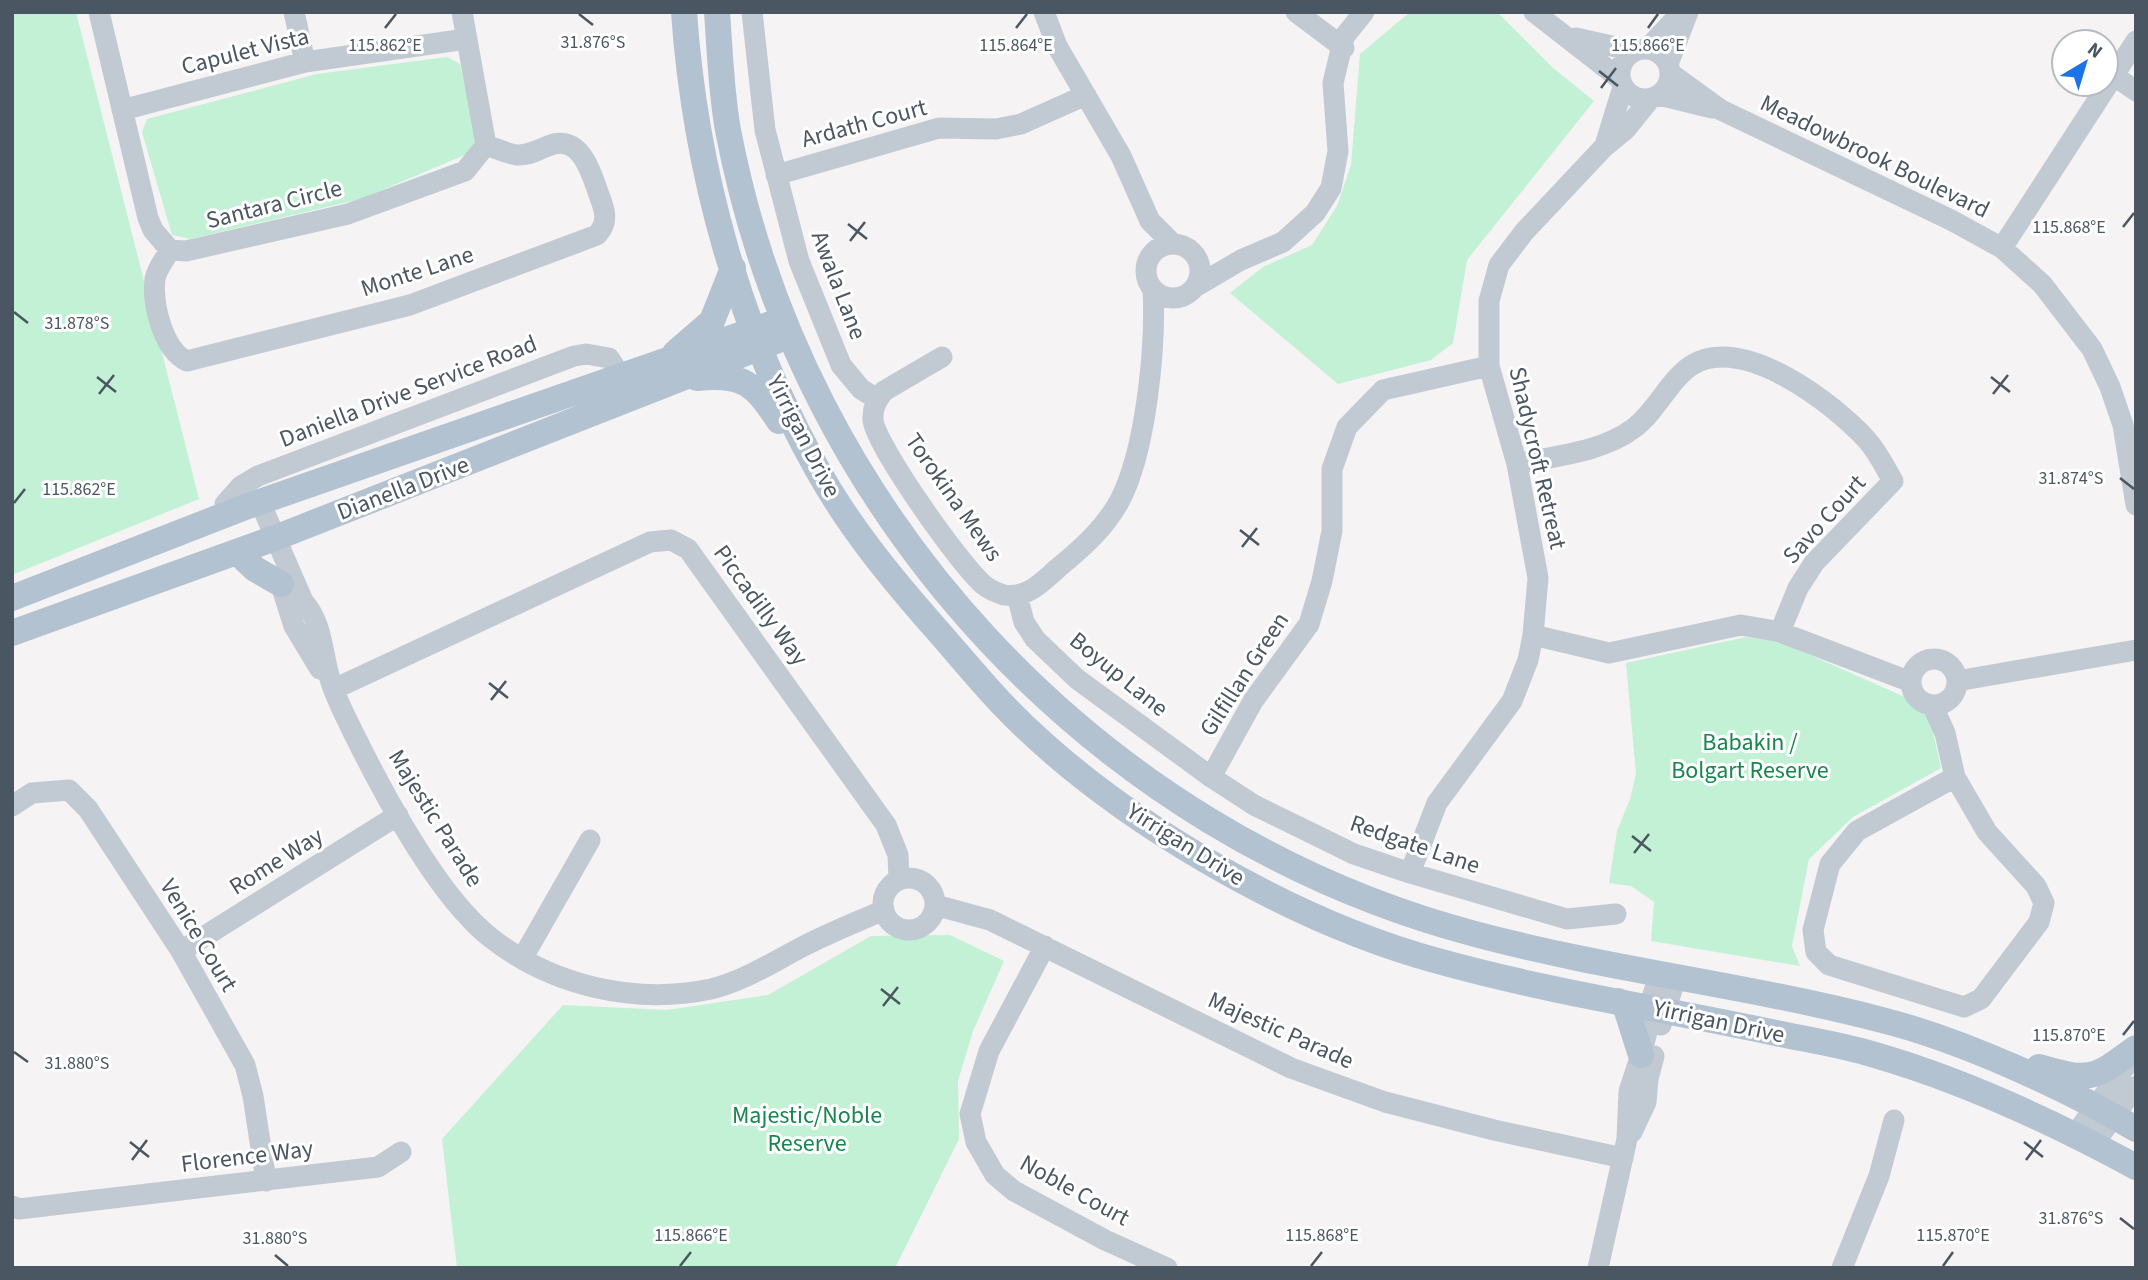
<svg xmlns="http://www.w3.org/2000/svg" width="2148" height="1280" viewBox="0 0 2148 1280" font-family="'Source Sans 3',sans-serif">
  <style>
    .green { fill: #c3f1d5 }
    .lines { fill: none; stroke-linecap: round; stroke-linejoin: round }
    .minor { stroke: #c1cad2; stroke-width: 21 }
    .major { stroke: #b3c2d1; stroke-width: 26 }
    .ticks { fill: none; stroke: #4a5661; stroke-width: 2.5 }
    .labels { text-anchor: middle; stroke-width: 6; stroke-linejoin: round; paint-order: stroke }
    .street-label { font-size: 24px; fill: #4a5661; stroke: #fff }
    .park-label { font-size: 24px; fill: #17864f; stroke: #fff }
    .ticks-label { font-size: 18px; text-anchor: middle; fill: #4a5661; stroke: #fff; stroke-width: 6; stroke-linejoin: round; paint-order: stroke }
  </style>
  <rect width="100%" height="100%" fill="#f5f3f3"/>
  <path class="green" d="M 12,12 L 76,12 L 199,499 L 12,575 Z
    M 1410,12 L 1497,12 L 1552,67 L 1594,101 L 1467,260 L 1453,343 L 1431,360 L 1338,384 L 1230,293 L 1263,267 L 1312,245 L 1337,206 L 1351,165 L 1360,54 Z
    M 447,57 L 460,64 L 477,139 L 467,154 L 361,199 L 190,239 L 172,235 L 142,132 L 147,119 L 317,74 Z
    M 1746,637 L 1783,643 L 1914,701 L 1930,719 L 1941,768 L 1853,817 L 1809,859 L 1792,946 L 1800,966 L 1651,941 L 1654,902 L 1631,886 L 1609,883 L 1617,831 L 1630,799 L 1636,774 L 1626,663 Z
    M 950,935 L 1004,961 L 973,1031 L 958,1081 L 959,1139 L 895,1268 L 457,1268 L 442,1139 L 563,1005 L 667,1010 L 768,995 L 871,936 Z"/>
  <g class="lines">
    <path class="minor" d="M 99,12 L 148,218 L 153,230 L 170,250 L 186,251 L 348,214 L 465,171 L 486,145 L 462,12
      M 294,12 L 305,62
      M 752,12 L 765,130 L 799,261 L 841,365 L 861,389 L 877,399
      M 1044,12 L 1057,46 L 1121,156 L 1150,221 L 1173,244
      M 1296,12 L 1344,48
      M 1534,12 L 1620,79
      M 1576,38 L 1634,51
      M1620 74a25 25 0 1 1 50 0a25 25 0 1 1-50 0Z
      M 1647,49 L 1682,12
      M 1668,64 L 1688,12
      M 1670,73 L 1721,110 L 1951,220 L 2002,248 L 2042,284 L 2092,349 L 2110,387 L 2123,425 L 2136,505
      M 2113,75 L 2136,91
      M 1659,95 L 1712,108
      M 122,110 L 305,62 L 466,39
      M 1606,142 L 1623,87
      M 776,175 L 939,128 L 996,129 L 1021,124 L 1086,95
      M1146 271a27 27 0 1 1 54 0a27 27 0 1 1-54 0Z
      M 2002,248 L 2136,41
      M 170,250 C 165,259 157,268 155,279 C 152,304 163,350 187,361 L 410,305 L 597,235 C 609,222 605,210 599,195 C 591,171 580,133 548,146 C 538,150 528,156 517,155 C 507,154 496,148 486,145
      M 1195,287 L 1241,260 L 1283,242 L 1315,213 L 1331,188 L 1338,151 L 1333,83 L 1344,37 L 1364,12
      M 942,357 L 884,391 C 877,399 872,408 873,420 C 876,446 962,568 985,586 C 989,589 998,593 1004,595 C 1027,599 1042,582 1058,568 C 1081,549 1104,529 1119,502 C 1146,452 1156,347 1153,289
      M 1517,464 C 1554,456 1603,452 1634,428 C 1656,412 1669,380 1692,365 C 1744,334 1833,403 1867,440 C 1878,452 1885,468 1893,481 L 1814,563 L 1798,588 L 1780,632
      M 260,502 L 303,601 C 323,623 322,653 330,679 C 337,703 352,729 363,752 C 392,809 441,899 491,938 C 552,986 635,1005 711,989 C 744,981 773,962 802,947 C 829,933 857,922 884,910
      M 229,514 L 225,504 L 241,486 L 258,476 L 574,356 L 586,354 L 609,358 L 621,376
      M 280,582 L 294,626 L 320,669
      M 1017,595 L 1024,622 L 1035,639 L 1077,679 L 1211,777 L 1254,805 L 1354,854 L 1410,873 L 1567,919 L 1616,914
      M 1533,635 L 1609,653 L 1741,625 L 1780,632 L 1911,682
      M1911 682a23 23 0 1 1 46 0a23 23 0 1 1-46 0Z
      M 1957,681 L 2136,650
      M 334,689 L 650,542 L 671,540 L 688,549 L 886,825 L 898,855 L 899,880
      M 1932,705 L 1945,733 L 1955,777 L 1987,832 L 2036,886 L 2044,903 L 2039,922 L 1981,999 L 1964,1007 L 1829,965 L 1816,952 L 1813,930 L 1830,864 L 1857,831 L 1955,777
      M 1211,777 L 1253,701 L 1309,624 L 1322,581 L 1332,531 L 1332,469 L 1347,427 L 1383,390 L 1489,366
      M 12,806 L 32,793 L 69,790 L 88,809 L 181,951 L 245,1065 L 253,1096 L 266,1181
      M 1410,873 L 1437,803 L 1512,701 L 1528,660 L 1533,635 L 1538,578 L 1517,464 L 1489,366 L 1489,301 L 1499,265 L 1524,232 L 1604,147 L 1626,129 L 1651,98
      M883 904a26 26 0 1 1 52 0a26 26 0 1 1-52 0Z
      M 935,905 L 990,920 L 1291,1068 L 1385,1102 L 1494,1130 L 1623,1158
      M 1045,946 L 989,1051 L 970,1114 L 976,1142 L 995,1175 L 1014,1191 L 1105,1240 L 1167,1268
      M 181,951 L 398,815
      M 522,959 L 590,840
      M 1661,1025 L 1676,977
      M 1632,1132 L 1646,1102 L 1648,1079 L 1654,1056
      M 2074,1136 L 2133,1056
      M 2093,1145 L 2136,1086
      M 12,1206 L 19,1209 L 378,1167 L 401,1152
      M 1598,1268 L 1627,1139 L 1629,1091 L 1641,1055 L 1648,1028 L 1649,1007 L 1660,973
      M 1842,1268 L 1879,1176 L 1894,1120"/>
    <path class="major" d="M 684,12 C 695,170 739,329 816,467 C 849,527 892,579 937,630 C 959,655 981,682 1004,706 C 1111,817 1290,921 1438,961 C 1549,992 1663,1009 1776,1033 C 1809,1040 1843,1045 1875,1055 C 1965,1081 2053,1122 2136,1167
      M 717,12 C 720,52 721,91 728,130 C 801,515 1097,834 1475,934 C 1609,970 1748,985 1882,1020 C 1961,1040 2065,1087 2136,1129
      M 675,353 L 712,321 L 733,268
      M 697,378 C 743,373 755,384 779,421
      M 237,552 L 255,569 L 281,584
      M 12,598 L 248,506 L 771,324
      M 12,633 L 275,538 L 776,341
      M 1618,1001 L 1625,1005 L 1641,1055
      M 2039,1067 C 2090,1082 2094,1079 2136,1048"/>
  </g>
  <path class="ticks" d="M 579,14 L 593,25M 385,28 L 396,14M 1016,28 L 1027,14M 1648,28 L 1658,14M 1599,71 L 1618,86M 1601,88 L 1616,68M 848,224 L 867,239M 2123,227 L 2134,213M 850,241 L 865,222M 14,312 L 28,323M 97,377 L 116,392M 1991,377 L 2010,392M 99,394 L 114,375M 1993,394 L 2008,375M 2120,478 L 2134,489M 14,503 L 25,489M 1240,530 L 1259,545M 1242,547 L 1257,528M 489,683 L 508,698M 491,700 L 506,681M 1632,836 L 1651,851M 1634,853 L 1649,834M 881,989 L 900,1004M 883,1006 L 898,987M 2123,1035 L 2134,1021M 14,1052 L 28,1062M 130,1142 L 149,1157M 2024,1142 L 2043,1157M 132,1160 L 147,1140M 2026,1160 L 2041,1140M 2120,1218 L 2134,1229M 275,1255 L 288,1266M 680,1266 L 691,1252M 1311,1266 L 1322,1252M 1943,1266 L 1953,1252"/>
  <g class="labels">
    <g class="street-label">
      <text transform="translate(245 51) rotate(-14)" y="8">Capulet Vista</text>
      <text transform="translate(864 123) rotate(-15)" y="8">Ardath Court</text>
      <text transform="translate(1875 156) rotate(26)" y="8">Meadowbrook Boulevard</text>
      <text transform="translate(274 204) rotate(-14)" y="8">Santara Circle</text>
      <text transform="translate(417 271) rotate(-18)" y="8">Monte Lane</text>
      <text transform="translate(839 285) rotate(69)" y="8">Awala Lane</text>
      <text transform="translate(408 391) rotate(-21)" y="8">Daniella Drive Service Road</text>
      <text transform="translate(804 436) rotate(63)" y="8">Yirrigan Drive</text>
      <text transform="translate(1538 458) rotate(77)" y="8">Shadycroft Retreat</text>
      <text transform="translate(403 488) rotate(-21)" y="8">Dianella Drive</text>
      <text transform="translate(954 497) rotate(55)" y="8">Torokina Mews</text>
      <text transform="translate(1824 519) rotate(-48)" y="8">Savo Court</text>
      <text transform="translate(761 605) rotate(54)" y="8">Piccadilly Way</text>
      <text transform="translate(1119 674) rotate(39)" y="8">Boyup Lane</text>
      <text transform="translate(1244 674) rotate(-57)" y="8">Gilfillan Green</text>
      <text transform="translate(436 818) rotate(58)" y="8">Majestic Parade</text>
      <text transform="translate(1186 844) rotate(32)" y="8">Yirrigan Drive</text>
      <text transform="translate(1415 844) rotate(19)" y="8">Redgate Lane</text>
      <text transform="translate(276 861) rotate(-32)" y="8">Rome Way</text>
      <text transform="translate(199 935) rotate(59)" y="8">Venice Court</text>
      <text transform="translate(1719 1021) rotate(12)" y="8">Yirrigan Drive</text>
      <text transform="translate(1281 1030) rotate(24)" y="8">Majestic Parade</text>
      <text transform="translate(247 1156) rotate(-7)" y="8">Florence Way</text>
      <text transform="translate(1075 1190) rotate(29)" y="8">Noble Court</text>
    </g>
    <g class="park-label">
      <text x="1750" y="750">Babakin /<tspan x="1750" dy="28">Bolgart Reserve</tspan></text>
      <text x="807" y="1123">Majestic/Noble<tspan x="807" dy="28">Reserve</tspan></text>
    </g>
  </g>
  <g class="ticks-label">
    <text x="593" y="48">31.876°S</text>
    <text x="385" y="51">115.862°E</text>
    <text x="1016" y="51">115.864°E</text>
    <text x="1648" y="51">115.866°E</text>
    <text x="2069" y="233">115.868°E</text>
    <text x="77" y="329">31.878°S</text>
    <text x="2071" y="484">31.874°S</text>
    <text x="79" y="495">115.862°E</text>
    <text x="2069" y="1041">115.870°E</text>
    <text x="77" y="1069">31.880°S</text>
    <text x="2071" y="1224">31.876°S</text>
    <text x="691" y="1241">115.866°E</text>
    <text x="1322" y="1241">115.868°E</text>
    <text x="1953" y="1241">115.870°E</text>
    <text x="275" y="1244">31.880°S</text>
  </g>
  <rect width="2148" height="1280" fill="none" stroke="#4a5661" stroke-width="28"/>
  <g transform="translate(2085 63) rotate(38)"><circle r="33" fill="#ffffff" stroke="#b7bbc0" stroke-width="2"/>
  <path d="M0-5L12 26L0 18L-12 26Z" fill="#1a73e8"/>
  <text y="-10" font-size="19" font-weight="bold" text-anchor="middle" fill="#4a5661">N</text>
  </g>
</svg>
